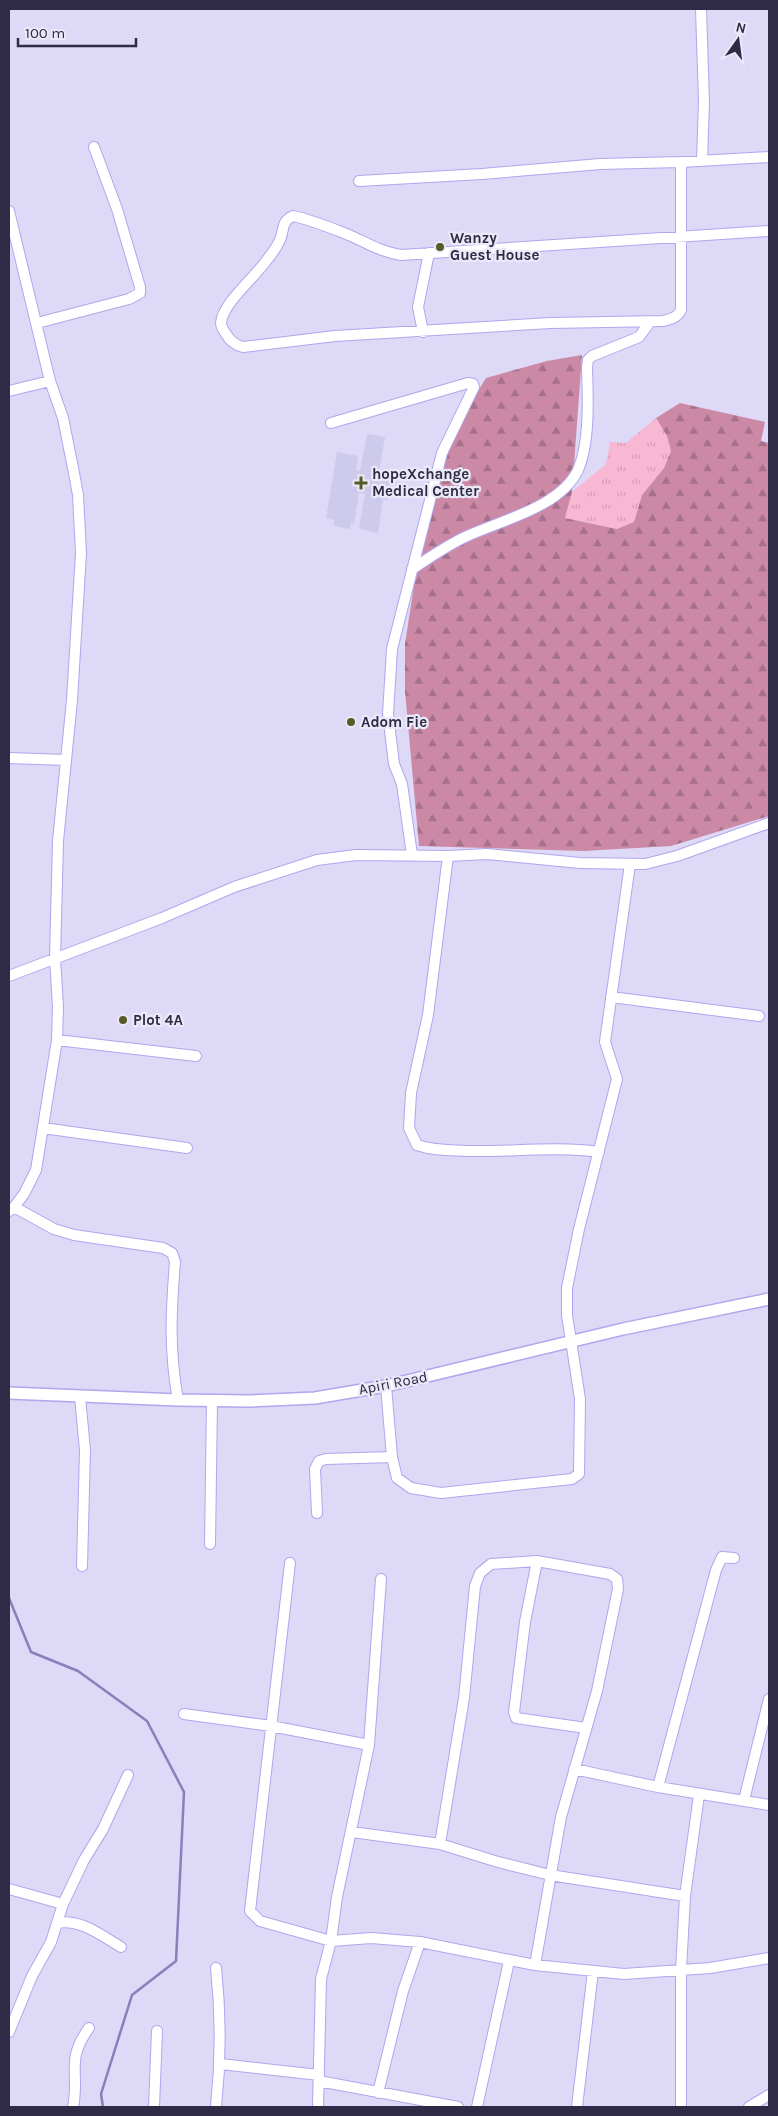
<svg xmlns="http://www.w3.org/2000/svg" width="778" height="2116" viewBox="0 0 778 2116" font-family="Karla,sans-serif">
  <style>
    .built { fill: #cecaeb }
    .grass { fill: url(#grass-tufts) }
    .forest { fill: url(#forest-firs) }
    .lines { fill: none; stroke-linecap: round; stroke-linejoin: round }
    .stream { stroke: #897fba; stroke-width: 2.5 }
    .minor-casing { stroke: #b1a6ed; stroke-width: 12 }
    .tertiary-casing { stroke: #b1a6ed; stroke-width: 14 }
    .minor { stroke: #fff; stroke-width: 10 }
    .tertiary { stroke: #fff; stroke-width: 11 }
    .poi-dot { fill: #575926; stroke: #eae9f8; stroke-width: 2 }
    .labels { text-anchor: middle; stroke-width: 4.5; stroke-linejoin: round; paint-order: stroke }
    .poi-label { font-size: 15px; font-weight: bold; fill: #2f2a46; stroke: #eae9f8; text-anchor: start }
    .street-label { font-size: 15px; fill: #2f2a46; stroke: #eae9f8 }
  </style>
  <defs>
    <pattern id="grass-tufts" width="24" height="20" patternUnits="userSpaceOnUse" patternTransform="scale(1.25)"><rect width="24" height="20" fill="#f8b8d4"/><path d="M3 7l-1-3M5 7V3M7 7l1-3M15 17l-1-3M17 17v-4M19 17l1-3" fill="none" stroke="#d59eb7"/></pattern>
    <pattern id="forest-firs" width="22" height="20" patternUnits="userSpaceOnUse" patternTransform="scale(1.25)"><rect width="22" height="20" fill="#cb89a6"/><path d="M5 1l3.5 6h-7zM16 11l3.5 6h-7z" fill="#a57089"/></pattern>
  </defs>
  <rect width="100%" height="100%" fill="#ddd9f7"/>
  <path class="built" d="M 367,434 L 385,437 L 379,471 L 392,473 L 388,500 L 383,499 L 378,533 L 359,529 L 365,494 L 359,493 L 354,524 L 351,523 L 350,529 L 334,526 L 334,520 L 326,518 L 337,452 L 358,456 L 356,470 L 360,471 Z"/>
  <path class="grass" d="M 656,418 L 667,436 L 671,451 L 664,468 L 642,495 L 634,523 L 617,529 L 565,518 L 572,492 L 606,464 L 610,442 L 626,443 Z"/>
  <path class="forest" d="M 582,355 L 572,492 L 565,518 L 617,529 L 634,522 L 642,495 L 664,468 L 671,451 L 667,436 L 656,418 L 680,403 L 765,422 L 761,441 L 769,443 L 769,816 L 671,846 L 584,851 L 419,846 L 405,691 L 405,644 L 422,533 L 436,473 L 462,417 L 486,378 L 547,361 Z"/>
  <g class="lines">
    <path class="stream" d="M 9,1598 L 31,1652 L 78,1671 L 147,1721 L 184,1792 L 176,1961 L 132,1995 L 101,2094 L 103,2107"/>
    <defs>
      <path id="minor" d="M 701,9 L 704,102 L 702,160
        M 681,162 L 681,310 C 677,318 671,319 663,321 L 551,323 L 335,336 L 243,347 C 235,345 230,341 226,334 C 224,331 221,327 221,323 C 222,304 256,276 266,261 C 271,255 276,248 279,242 C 285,231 280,222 293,216 C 312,220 331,228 349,235 C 367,243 381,252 401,255 L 769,231
        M 359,181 L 482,174 L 600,164 L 681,162 L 769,157
        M 9,211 L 50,381 L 63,418 L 74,473 L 78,495 L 81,553 L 72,700 L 58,841 L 55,958 L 58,1007 L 57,1040 L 36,1170 L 24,1194 L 14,1207 L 9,1211
        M 37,323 L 129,299 L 140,293 L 140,287 L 117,209 L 94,147
        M 423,332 L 418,307 L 429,253
        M 9,391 L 50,381
        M 331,423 L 468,383 L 473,384 L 474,387 L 442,453 L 392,649 L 388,714 L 394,764 L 402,784 L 412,855
        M 412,569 C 429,558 446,546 465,537 C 498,521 560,508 578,470 C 590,442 588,398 587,368 L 588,360 L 592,356 L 639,337 L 650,322
        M 9,758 L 66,760
        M 448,856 L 428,1015 L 411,1093 L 409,1128 L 417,1145 C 434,1151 450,1150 467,1151 C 511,1152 555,1146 599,1152
        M 9,976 L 162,918 L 234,887 L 317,860 L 356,855 L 448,856 L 487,854 L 580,863 L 645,864 L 677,856 L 769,823
        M 611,997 L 759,1016
        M 57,1040 L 196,1056
        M 43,1128 L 187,1148
        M 14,1207 L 54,1229 L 74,1235 L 163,1248 L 172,1253 L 175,1262 C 171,1311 169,1351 178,1400
        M 386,1386 L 392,1457 L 397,1478 L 411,1488 L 441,1493 L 572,1479 L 579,1474 L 580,1399 L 567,1315 L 567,1288 L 579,1229 L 617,1079 L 605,1042 L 630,864
        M 80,1397 L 85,1450 L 82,1566
        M 317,1513 L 315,1469 L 319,1461 L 326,1459 L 392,1457
        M 210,1544 L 212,1401
        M 537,1561 L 525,1622 L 514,1712 L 516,1718 L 586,1728
        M 290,1563 L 250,1911 L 260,1921 L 331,1941 L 371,1938 L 420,1942 L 535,1965 L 624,1974 L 710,1968 L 769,1958
        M 184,1714 L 271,1726 L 369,1745
        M 574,1769 L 658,1787 L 769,1805
        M 658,1787 L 716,1570 L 722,1557 L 734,1558
        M 744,1800 L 769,1699
        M 352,1832 L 440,1844 L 498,1862 L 550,1875 L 685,1896
        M 440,1844 L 464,1698 L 475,1586 L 480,1573 L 491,1564 L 537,1561 L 610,1574 L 617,1579 L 618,1589 L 597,1691 L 561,1817 L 535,1965
        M 9,1889 L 63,1904
        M 57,1923 C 80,1918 102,1936 121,1947
        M 216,1968 C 221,2015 221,2060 216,2107
        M 9,2032 L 32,1976 L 51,1942 L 63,1904 L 84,1860 L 103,1829 L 128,1775
        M 221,2064 L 319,2075
        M 319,2081 L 458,2107
        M 378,2093 L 403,1991 L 420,1942
        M 73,2107 C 80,2073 65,2061 89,2028
        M 154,2107 L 157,2031
        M 318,2107 L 321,1979 L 331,1941 L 337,1897 L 369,1745 L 381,1579
        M 477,2107 L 509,1961
        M 577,2107 L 593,1971
        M 681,2107 L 681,1970 L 685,1896 L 699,1795
        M 749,2107 L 769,2095"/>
      <path id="tertiary" d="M 9,1393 L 178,1400 L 250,1401 L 315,1398 L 386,1386 L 623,1329 L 769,1299"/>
    </defs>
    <use href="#minor" class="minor-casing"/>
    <use href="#tertiary" class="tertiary-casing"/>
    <use href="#minor" class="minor"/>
    <use href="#tertiary" class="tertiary"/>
  </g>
  <g class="poi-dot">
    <circle cx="440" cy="247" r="5"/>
    <path d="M358.5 475.5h5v5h5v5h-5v5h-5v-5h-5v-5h5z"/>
    <circle cx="351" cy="722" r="5"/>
    <circle cx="123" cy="1020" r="5"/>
  </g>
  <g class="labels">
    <g class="poi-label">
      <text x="450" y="243">Wanzy<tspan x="450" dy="17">Guest House</tspan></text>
      <text x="372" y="479">hopeXchange<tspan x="372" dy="17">Medical Center</tspan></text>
      <text x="361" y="727">Adom Fie</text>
      <text x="133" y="1025">Plot 4A</text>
    </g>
    <g class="street-label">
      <text transform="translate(393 1383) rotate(-11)" y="5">Apiri Road</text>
    </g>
  </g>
  <rect width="778" height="2116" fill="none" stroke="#2f2a46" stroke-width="20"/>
  <g transform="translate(738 40) rotate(14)" stroke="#eae9f8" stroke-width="4" paint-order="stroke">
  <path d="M0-4L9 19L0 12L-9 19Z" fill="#2f2a46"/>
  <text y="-8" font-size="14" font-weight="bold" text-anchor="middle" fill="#2f2a46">N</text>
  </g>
  <path d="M18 38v8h118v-8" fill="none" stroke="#2f2a46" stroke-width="2.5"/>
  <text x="25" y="38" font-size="15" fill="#2f2a46" stroke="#eae9f8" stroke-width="4" paint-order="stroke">100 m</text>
</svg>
